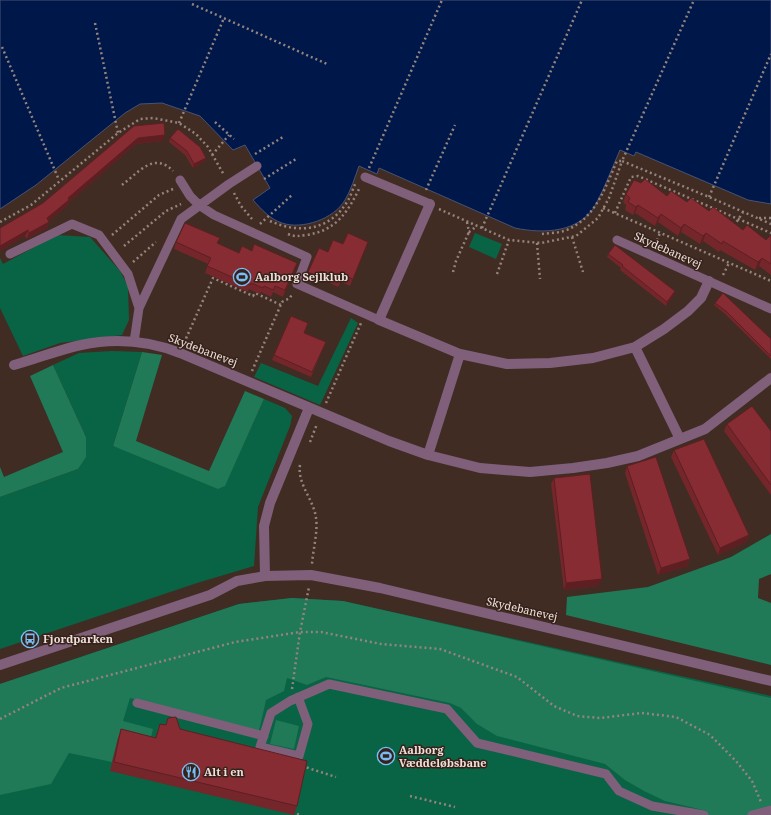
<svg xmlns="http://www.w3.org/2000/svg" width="771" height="815" viewBox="0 0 771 815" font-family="'Noto Serif',serif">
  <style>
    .green { fill: #096445 }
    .forest { fill: #207957 }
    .water { fill: #001749; stroke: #475374 }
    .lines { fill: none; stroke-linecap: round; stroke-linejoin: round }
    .path { stroke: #95847d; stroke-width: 2.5; stroke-dasharray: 2 3; stroke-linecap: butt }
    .service { stroke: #7f5f7a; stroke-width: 9 }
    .minor { stroke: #7f5f7a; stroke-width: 10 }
    .tertiary { stroke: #7f5f7a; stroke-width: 10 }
    .wall { fill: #74262b }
    .shaded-wall { fill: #5e1f23 }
    .building { fill: #872c32; stroke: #5e1f23 }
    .labels { text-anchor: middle; stroke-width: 3; stroke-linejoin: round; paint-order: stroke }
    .street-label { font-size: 11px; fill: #eee0da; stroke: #36221a }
    .poi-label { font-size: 11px; font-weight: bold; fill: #eee0da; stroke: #36221a; text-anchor: start }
  </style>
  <rect width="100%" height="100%" fill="#402c23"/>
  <path class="green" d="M 475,233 L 502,244 L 496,259 L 469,247 Z
    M 57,235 L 90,237 L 120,271 L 128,286 L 129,320 L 122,335 L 60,343 L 23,356 L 0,308 L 0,258 L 3,264 Z
    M 351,318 L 358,323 L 320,405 L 254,377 L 261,363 L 318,386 Z
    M 112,351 L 142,352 L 113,446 L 225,485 L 264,399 L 285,408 L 292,416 L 290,426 L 258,507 L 254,566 L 197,583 L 0,649 L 0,497 L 78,469 L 86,437 L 53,365 L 79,353 Z
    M 292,598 L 343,601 L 771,696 L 771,815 L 0,815 L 0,684 L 239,604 Z"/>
  <path class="forest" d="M 142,352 L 162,355 L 136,441 L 209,471 L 245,391 L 264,399 L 225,486 L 218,489 L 113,446 Z
    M 53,365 L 86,437 L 86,457 L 78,469 L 0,497 L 0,467 L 4,477 L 63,452 L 30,376 Z
    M 771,534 L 771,574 L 759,579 L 758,598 L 771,603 L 771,665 L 566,615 L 567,597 L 648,587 L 731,557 Z
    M 292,598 L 343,601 L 771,698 L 771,815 L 706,815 L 707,811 L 665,801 L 644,791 L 625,780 L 605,764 L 497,736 L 477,724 L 461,708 L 450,703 L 326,677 L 307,685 L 287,678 L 284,691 L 266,700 L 259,731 L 130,698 L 123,721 L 153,729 L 149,746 L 118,738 L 112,762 L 69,753 L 51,784 L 0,795 L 0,684 L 239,604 Z
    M 276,720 L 299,726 L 294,749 L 270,744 Z"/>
  <path class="water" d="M 0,0 L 771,0 L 771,204 L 748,200 L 636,152 L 634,156 L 620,150 C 612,168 605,187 596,204 C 580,233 543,234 515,228 L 379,168 L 377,174 L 359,166 C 355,177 351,190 345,200 C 334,219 302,230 282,223 C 270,219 262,210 253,200 L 270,188 L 245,145 L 233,150 L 200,116 L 162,103 L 140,104 L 125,113 L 36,185 L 0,209 Z"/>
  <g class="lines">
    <path class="path" d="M 192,4 L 327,64
      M 95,23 L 118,133
      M 2,47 L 59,180
      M 215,122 L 234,139
      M 179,123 L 224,18
      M 255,154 L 283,137
      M 212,155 L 229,135
      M 369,168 L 442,0
      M 264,179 L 296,159
      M 122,185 C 138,173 154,151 173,171
      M 426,190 L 455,125
      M 234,193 L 241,206 L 252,219
      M 709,197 L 771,54
      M 603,208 L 771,281
      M 439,209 L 509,240 L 541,243 L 576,236 L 598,218 L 609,198 L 622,161 L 709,197 L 771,224
      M 615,213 L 631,177 L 638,176 L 771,233
      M 759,218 L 771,218
      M 270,221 C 299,234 329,231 347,202 C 351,196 353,188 356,182
      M 0,222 L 31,205 L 118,133 L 140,119 L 153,118 L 179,123 L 196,134 L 208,147 L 224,175
      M 467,222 L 469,232 L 477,226
      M 260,224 L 292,195
      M 734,226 L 743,212
      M 482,228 L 582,0
      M 288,234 C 295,237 299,236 306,235 C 336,231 348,212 360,187
      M 542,234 C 549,233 557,233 564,231 C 595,220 605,188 617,161 L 622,161 L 694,0
      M 112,235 L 159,195 L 173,189
      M 572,237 L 583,272
      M 537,243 L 540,279
      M 655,245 L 660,233
      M 124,246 L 166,211 L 181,204
      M 133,262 L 156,242
      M 453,272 L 456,261 L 469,232
      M 497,274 L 509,240
      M 723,275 L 729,263
      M 184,343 L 213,278 L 253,296 L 255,293 L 281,305
      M 252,371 L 282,302 L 290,298 L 292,294
      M 326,403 L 361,323
      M 310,442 L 317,424
      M 300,465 C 297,484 314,500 316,518 C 318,533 313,549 312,564
      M 292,689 L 300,632 L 309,587
      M 0,719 L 61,688 L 235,642 L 300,632 L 321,632 L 381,644 L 440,649 L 517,677 L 554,706 L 577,716 L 600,718 L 642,713 L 676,717 L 710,735 L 736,761 L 752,781 L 761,802
      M 302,766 L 336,777
      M 410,796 L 455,807
      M 297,814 L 301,815"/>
    <path class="service" d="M 365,177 L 430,204
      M 180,180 L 190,196 L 199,205 L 214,215 L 307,257 L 297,284 L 379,320
      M 617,240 L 771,309
      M 10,254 L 72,224 L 99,235 L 128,274 L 139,308 L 134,342
      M 139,308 L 181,219 L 229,184 L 257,166
      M 298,697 L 308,724 L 299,756 L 260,747 L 271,713 L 290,701 L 329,684 L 447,709 L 477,743 L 606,774 L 619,791 L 652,806 L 704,815
      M 137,703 L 264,736
      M 752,815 L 771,810"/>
    <path class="minor" d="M 430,204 L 379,320 L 460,354 L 507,364 L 550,363 L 593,358 L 635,347 L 664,329 L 688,311 L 701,298 L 709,281
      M 635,347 L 680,439
      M 14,365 C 36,359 58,350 81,345 C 114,338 149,341 180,353 L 389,441 L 428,455 L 480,468 L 530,472 L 573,468 L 607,463 L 638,456 L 705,429 L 771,378
      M 428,455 L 460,354
      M 265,576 L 264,526 L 270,503 L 309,408"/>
    <path class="tertiary" d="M 0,665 L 210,595 L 237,581 L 265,576 L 311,575 L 380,588 L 771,681"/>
  </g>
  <path class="wall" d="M 134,126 L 163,141 L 136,144 L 68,203 L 67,206 L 49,221 L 47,228 L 27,239 L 25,236 L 0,251 L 0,228 L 43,203 Z
    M 170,138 L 204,162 L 193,168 L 185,155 L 169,142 Z
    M 626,194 L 667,196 L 687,202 L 709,211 L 743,230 L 766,240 L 771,236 L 771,275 L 759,266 L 755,270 L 720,250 L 719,252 L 703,241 L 700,244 L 681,232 L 678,236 L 658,222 L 655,226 L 635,213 L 633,215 L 625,210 L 626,205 L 623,202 Z
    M 176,242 L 218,244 L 239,253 L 295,270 L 283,297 L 273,292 L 271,297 L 261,292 L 260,294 L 249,289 L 248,292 L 205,273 L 208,264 L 174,249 Z
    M 368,242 L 350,286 L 341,282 L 338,287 L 319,278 L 316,284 L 306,279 L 308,272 L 328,252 L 343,244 Z
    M 608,254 L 674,295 L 666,306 L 620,270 L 621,268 L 607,257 Z
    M 715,303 L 771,339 L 771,359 L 725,314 L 714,305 Z
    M 305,333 L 326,342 L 311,377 L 272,360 L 274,355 Z
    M 727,424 L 771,431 L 771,495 L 724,431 Z
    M 674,450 L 749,535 L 746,542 L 718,555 L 671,457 Z
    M 627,466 L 690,559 L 687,566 L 658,575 L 625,473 Z
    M 554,478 L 599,586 L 564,590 L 551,484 Z
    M 168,718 L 180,729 L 297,806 L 294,815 L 110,771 L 118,738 L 121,729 L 155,738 L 160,724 L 166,725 Z"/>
  <path class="shaded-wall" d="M 165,135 L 163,141 L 136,144 L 68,203 L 67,206 L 47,223 L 49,222 L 47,228 L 27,239 L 29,233 L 47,218 L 68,198 L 138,138 Z
    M 206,158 L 204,162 L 193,168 L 194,164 Z
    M 638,205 L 635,213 L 633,215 L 636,207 Z
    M 661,214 L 658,222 L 655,226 L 658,218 Z
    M 684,224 L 681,232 L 678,236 L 681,228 Z
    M 28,230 L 25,236 L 0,251 L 0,246 Z
    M 706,233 L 703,241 L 700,244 L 703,236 Z
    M 762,258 L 759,266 L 755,270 L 758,262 Z
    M 297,263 L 295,270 L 283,297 L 285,290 Z
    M 675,291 L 674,295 L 666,306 L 667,302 Z
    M 749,535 L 746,542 L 718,555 L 720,548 Z
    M 690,559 L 687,566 L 658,575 L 661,568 Z
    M 602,579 L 599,586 L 564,590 L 566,583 Z"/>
  <path class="building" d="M 164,123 L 165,135 L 138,138 L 68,198 L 69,200 L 47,218 L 49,222 L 29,233 L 28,230 L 0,246 L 0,228 L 43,203 L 134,126 Z
    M 178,129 L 200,147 L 206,158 L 194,164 L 187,151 L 170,138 Z
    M 645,179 L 667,196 L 671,191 L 687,202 L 691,198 L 709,211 L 713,207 L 743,230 L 747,225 L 766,240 L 770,236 L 771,236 L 771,264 L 762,258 L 758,262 L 723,241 L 722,244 L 706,233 L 703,236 L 684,224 L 681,228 L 661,214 L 658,218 L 638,205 L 636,207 L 628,202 L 630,198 L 626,194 L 634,180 L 641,183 Z
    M 185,223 L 220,238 L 217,243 L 239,253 L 242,246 L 252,251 L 254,244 L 297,263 L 285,290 L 275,286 L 273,290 L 264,286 L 263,288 L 251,283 L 250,285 L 207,266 L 211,258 L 176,242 Z
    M 348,233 L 368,242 L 353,279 L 343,275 L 341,280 L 321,271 L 318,277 L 308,272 L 319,248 L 328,252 L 333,240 L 343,244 Z
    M 615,245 L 675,291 L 667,302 L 622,266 L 623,265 L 608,254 Z
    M 723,293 L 771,339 L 771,356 L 726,311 L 715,303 Z
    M 291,316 L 308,323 L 304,333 L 326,342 L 312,372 L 274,355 Z
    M 752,406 L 771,431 L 771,485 L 727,424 Z
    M 704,439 L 749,535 L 720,548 L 674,450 Z
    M 656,457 L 690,559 L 661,568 L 627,466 Z
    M 590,474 L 602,579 L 566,583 L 554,478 Z
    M 176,717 L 180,729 L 307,761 L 297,806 L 114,762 L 121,729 L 156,738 L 160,724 L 166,725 L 168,718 Z"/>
  <defs>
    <symbol id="stadium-ring" viewBox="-11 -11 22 22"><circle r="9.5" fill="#36221a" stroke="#77bff7" stroke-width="1.5"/><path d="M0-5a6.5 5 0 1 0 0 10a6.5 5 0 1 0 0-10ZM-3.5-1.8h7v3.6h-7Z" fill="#77bff7"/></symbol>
    <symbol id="bus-ring" viewBox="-11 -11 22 22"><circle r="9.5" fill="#36221a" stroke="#77bff7" stroke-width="1.5"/><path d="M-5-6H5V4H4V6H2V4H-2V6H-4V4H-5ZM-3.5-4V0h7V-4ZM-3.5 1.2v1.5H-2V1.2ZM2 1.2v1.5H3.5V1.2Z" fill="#77bff7"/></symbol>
    <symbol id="restaurant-ring" viewBox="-11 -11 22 22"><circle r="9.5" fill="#36221a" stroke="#77bff7" stroke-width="1.5"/><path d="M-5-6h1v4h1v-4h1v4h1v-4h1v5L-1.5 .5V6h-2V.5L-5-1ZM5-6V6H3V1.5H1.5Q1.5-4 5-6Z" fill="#77bff7"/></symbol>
  </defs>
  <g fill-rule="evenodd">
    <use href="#stadium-ring" x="232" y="267" width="20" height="20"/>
    <use href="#bus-ring" x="20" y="629" width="20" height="20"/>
    <use href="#stadium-ring" x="376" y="746" width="20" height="20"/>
    <use href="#restaurant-ring" x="181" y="762" width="20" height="20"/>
  </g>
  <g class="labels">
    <g class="street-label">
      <text transform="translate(668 250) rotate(24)" y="4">Skydebanevej</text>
      <text transform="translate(203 350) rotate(21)" y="4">Skydebanevej</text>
      <text transform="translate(522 609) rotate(13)" y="4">Skydebanevej</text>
    </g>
    <g class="poi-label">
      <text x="255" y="281">Aalborg Sejlklub</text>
      <text x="43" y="643">Fjordparken</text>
      <text x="399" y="754">Aalborg<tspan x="399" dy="13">Væddeløbsbane</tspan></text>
      <text x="204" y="776">Alt i en</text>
    </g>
  </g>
</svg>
